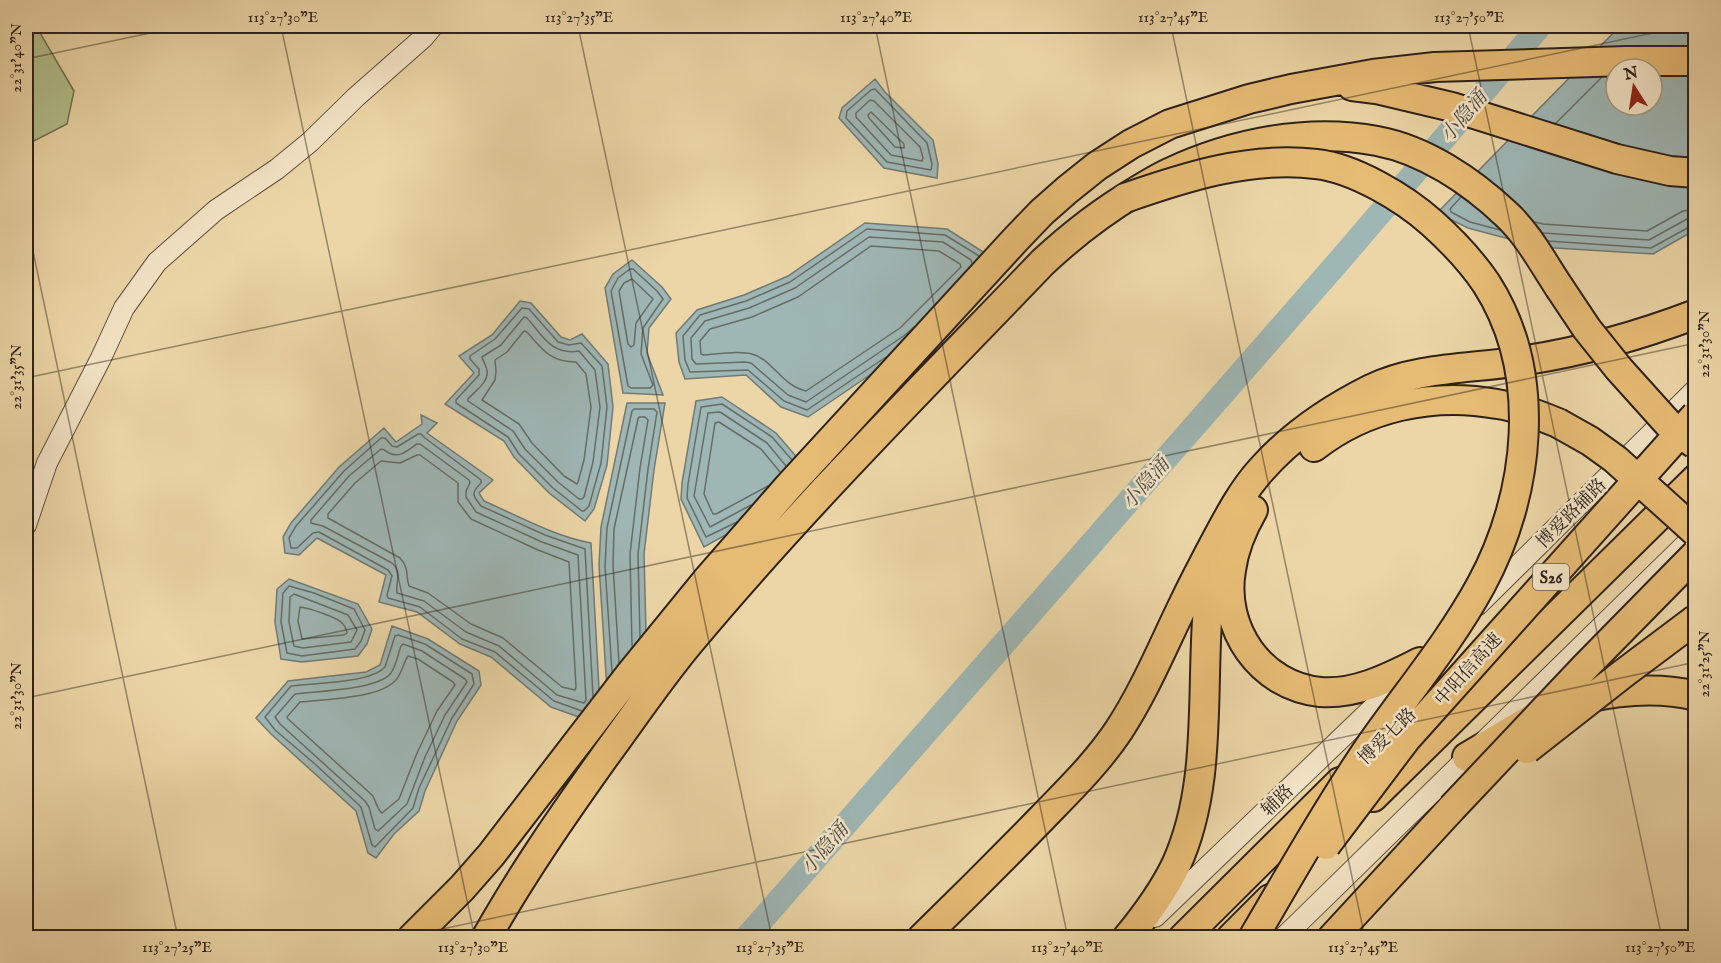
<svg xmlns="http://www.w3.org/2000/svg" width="1721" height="963" viewBox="0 0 1721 963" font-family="'IM FELL English','Noto Serif SC',serif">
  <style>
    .green { fill: #b2bf8b; stroke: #707052; stroke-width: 1.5 }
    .water { fill: #9eb6b4; stroke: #717a76; stroke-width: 1.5; fill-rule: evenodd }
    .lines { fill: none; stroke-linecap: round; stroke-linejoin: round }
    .shore { stroke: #666c67; stroke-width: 1.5 }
    .river { stroke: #9eb6b4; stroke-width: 24 }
    .minor-casing { stroke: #5d4e3d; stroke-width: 22 }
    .highway-casing { stroke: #2d211a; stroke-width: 32 }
    .minor { stroke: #f3e4c6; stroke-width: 20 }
    .highway { stroke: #e6bb74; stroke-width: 28 }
    .highway-bridge-casing { stroke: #2d211a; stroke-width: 32; stroke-linecap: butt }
    .highway-bridge { stroke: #e6bb74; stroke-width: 28 }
    .ticks { fill: none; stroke: #2d211a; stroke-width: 1.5; stroke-opacity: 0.45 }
    .labels { text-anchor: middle; stroke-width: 5; stroke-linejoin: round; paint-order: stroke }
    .shield { fill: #f3e4c6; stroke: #685c4e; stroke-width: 1.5 }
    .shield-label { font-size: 16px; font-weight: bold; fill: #2d211a }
    .street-label { font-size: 18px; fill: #2d211a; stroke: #f3e4c6 }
    .water-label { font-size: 20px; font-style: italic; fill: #4f4e48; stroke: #f3e4c6 }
    .neatline { fill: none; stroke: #2d211a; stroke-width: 2 }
    .ticks-label { font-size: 15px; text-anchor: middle; fill: #2d211a }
  </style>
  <rect width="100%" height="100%" fill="#ecd6a7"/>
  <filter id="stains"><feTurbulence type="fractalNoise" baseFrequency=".00333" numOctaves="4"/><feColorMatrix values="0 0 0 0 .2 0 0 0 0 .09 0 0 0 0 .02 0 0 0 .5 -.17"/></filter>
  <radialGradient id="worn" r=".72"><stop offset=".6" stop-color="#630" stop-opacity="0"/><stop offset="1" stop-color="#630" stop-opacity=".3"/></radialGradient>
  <path class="green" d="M 26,26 L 36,26 L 74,91 L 67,124 L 26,145 Z"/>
  <path class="water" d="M 1620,26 L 1695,26 L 1695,230 L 1653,254 L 1539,247 L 1468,228 L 1437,213 ZM 1616,69 L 1652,69 L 1652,105 L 1616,105 Z
    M 875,79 L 885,92 L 933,140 L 938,164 L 937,178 L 884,168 L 839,118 L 842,108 Z
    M 865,223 L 947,229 L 988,255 L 914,345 L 808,417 L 781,407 L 746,375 L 685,379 L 679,362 L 676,333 L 697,310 L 744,295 L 788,276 Z
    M 632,260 L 662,287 L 671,299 L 649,328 L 647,353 L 663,395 L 623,393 L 605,288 L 613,274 Z
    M 520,301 L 531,303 L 561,337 L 570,340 L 582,334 L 608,364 L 613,407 L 607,465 L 594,509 L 585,521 L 549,493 L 514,457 L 504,441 L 445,404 L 474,373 L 459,356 L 492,335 Z
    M 722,397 L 776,433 L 819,483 L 704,547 L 681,499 L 682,483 L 696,401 Z
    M 627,403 L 665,403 L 654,470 L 644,554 L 648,712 L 642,726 L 609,721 L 599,565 L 601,527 Z
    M 421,415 L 437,423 L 427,433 L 493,480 L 479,493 L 484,501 C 518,516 554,536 591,543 L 601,725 L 551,707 L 491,657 L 460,644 L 417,612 L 379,602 L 386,575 L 317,538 L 299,555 L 285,553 L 283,537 L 291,523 L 339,467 L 384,428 L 396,442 L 422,424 Z
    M 289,579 L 358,604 L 372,629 L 367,644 L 358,656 L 302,662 L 281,659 L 275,622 L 277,589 Z
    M 392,626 L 428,639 L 479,671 L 481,685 L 457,721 L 425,791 L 419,811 L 394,834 L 376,858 L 368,853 L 356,811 L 271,734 L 256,718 L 288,681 L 366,672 L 380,665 Z"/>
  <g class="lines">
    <path class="shore" d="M 875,89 L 927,143 L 932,164 L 931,170 L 887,162 L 846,118 L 847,111 L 871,90 Z
      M 870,100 L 874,101 L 920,147 L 923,158 L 922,161 L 891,155 L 856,117 L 856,113 Z
      M 871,112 L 904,144 L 904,148 L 895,147 L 869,118 L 868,115 Z
      M 1556,123 L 1601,78
      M 1461,197 L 1450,209 L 1451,212 L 1470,222 L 1500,230
      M 1535,222 L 1543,224 L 1647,231 L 1683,211 L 1696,209
      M 1543,233 L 1649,240 L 1687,219 L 1696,218
      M 1548,241 L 1651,248 L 1691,226 L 1696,225
      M 871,246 L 939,251 L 960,264 L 961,267 L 900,328 L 806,391 C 782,386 772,359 752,354 C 739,350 717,354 704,355 L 701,354 L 700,341 L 710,329 L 752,317 L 798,297 Z
      M 630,269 L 633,269 L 657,291 L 663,299 L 643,328 L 641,354 L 653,385 L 650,388 L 631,388 L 628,386 L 611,291 L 618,278 Z
      M 632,279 L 653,299 L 636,323 L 634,345 L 631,347 L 628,344 L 619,291 L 624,283 Z
      M 522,308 L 529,309 L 558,342 L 569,345 L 581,343 L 602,366 L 607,407 L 601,463 L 589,506 L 584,511 L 582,511 L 553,488 L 519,454 L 508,437 L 456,403 L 456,400 L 479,375 L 479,369 L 470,359 L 470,356 L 495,339 Z
      M 524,317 L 527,318 C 543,336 552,356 579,351 L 595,370 L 600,407 L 593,462 L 584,497 L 582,499 L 579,499 L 558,482 L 525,449 L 513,431 L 468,401 L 468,399 C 475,391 489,382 487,371 C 487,366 483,362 482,357 L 501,345 Z
      M 914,327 L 905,335 L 806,402 L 788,395 L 751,363 L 745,362 L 696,364 L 692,359 L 691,338 L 705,321 L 749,308 L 795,288 L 869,237 L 943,242 L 971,260 L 972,263
      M 524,331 L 527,332 C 543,350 550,362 576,362 L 586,374 L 591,407 L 584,460 L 578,482 L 577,484 L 564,476 L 532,443 L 519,424 L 482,400 L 495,380 L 496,371 L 495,360 L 507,352 Z
      M 886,357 L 807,410 L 784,401 L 748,370 L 690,372 L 685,360 L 683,336 L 700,315 L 746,301 L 790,282 L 867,229 L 945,235 L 979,256
      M 417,444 L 420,444 L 469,480 L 470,483 L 466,491 L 466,497 L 476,512 L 542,542 L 578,555 L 586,700 L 584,703 L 557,695 L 499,646 L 466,632 L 424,601 L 397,593 C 395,581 403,573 392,563 L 323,526 L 311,523 L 311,520 L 349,476 L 381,449 C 384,449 386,451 389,453 C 400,459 409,449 417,444 Z
      M 417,455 L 420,455 L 458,483 L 458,502 L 471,519 L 538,550 L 569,562 L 576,687 L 575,690 L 562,687 L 503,638 L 471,624 L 428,593 L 409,586 C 405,575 410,569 400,558 L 328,518 L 328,514 L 355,483 L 381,461 L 400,463 Z
      M 768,486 L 716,514 L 713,514 L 704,494 L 715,423 L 719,422 L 761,449 L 780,472
      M 751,505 L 710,527 L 694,496 L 708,413 L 720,412 L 767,443 L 786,466
      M 737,522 L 706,537 L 687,498 L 688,484 L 701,407 L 722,404 L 772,437 L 792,460
      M 289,586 L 314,593 L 354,609 L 365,630 L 361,641 L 355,649 L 302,656 L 287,653 L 281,622 L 283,593 Z
      M 294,594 L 348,615 L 357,630 L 351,642 L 303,648 L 294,646 L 289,622 L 290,597 Z
      M 300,607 C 308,608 338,617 343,624 C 346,627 346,629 347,633 L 344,635 L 302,639 L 298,621 Z
      M 398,635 L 425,644 L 472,674 L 474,684 L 452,718 L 419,788 L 413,808 L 375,847 L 372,845 L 361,807 L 315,764 L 275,730 L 265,717 L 291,686 C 314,683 371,683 385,667 L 395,636 Z
      M 403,644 L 422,651 L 465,679 L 467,682 L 445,715 L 425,757 L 407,804 L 378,831 L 375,829 L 369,807 L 365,801 L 280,724 L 275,717 L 295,694 C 316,691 378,690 391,673 C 396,666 398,654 401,646 Z
      M 408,656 L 418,659 L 453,682 L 455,685 L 437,711 L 417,753 L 399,799 L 382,813 C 377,810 376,800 372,795 L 288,719 L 287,717 L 300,702 C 325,699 377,699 395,681 C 402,674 403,663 408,656 Z
      M 619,663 L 613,565 L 614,529 L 638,419 L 639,417 L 645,417 L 648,420 L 640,468 L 630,554 L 632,646
      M 612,672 L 605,566 L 607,528 L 632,411 L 634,409 L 654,409 L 657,412 L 648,469 L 638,554 L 640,637
      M 582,711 L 554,701 L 495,652 L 462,639 L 420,607 L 388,598 L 387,595 L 392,576 L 388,570 L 319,532 L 313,533 L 297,548 L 291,548 L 289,538 L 296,526 L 344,471 L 381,438 L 385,438 L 392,446 L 397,447 L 418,434 L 421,434 L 425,438 L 481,480 L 481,483 C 471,493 472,495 481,506 L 545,535 L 585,549 L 593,697"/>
    <path class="river" d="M 746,938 L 1346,253 L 1540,26"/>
    <defs>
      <path id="minor" d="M 26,525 L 47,463 L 101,358 L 124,308 L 157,262 L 216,210 L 277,169 L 310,142 L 356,97 L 423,38 L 433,26
        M 1478,605 L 1696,389
        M 1155,917 L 1406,676
        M 1283,938 L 1696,534"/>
      <path id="highway" d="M 1352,86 L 1376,89 L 1452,107 L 1617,159 L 1670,171 L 1696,173
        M 1314,447 C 1365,407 1432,392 1497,404 C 1518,407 1538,415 1558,423
        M 1253,510 C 1242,529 1234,548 1231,570 C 1221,628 1260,686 1320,692 C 1356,695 1390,677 1420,662
        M 1586,698 C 1622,690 1660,687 1696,696
        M 1467,757 L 1535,717
        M 1373,797 L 1696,479
        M 412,938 L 462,888 L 491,855 L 631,673 L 706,581 L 789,486 L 1016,239 L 1042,212 L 1067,190 L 1097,166 L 1131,144 L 1170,124 L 1249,99 L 1291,89 L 1373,74 L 1435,67 L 1626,61 L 1696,61
        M 486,938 C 522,874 563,815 605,756 C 633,718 659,679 689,643 C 800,510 923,387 1043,262 C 1072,235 1103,211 1137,191 C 1147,185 1158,178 1169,173 C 1233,143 1307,128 1377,141 C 1425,150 1471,181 1506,214 C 1528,234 1543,263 1559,287
        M 922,938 C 963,898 1003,858 1042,818 C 1069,790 1097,763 1119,730 C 1145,690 1163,646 1184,603 C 1193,584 1203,565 1213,546 C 1227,520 1241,492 1261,470 C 1291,436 1331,409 1371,389 C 1419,366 1476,369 1527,360 C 1585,351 1641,335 1696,314
        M 1127,938 C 1146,915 1163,892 1176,865 C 1219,771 1195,661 1214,562
        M 1183,938 L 1340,782
        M 1231,938 L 1270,899
        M 1332,938 L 1452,808"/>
    </defs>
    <use href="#minor" class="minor-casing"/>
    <use href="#highway" class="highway-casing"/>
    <use href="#minor" class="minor"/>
    <use href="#highway" class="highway"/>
    <defs>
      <path id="highway-bridge" d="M 1125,198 C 1185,177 1250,156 1316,164 C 1354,168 1404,198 1432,223 C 1452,241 1471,261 1486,283 C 1544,373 1530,495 1481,585 C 1450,642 1407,693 1370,746 C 1328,808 1291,873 1253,938
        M 1559,287 L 1587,329 L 1619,369 L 1673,429 L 1695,444
        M 1558,423 L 1590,441 L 1615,459 L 1696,532
        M 1527,749 L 1624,673 L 1696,619
        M 1452,808 L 1585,667 L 1696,554
        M 1326,845 L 1406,739 L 1696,415"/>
    </defs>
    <use href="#highway-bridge" class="highway-bridge-casing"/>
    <use href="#highway-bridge" class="highway-bridge"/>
  </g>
  <path class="ticks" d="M 281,26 L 475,938M 578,26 L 772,938M 875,26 L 1068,938M 1171,26 L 1365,938M 1468,26 L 1662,938M 26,59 L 184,26M 26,218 L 178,938M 26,378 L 1686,26M 26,698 L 1696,343M 400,938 L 1696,662"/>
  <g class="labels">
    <rect class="shield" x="1533" y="564" width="36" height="26" rx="4.5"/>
    <g class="shield-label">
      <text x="1551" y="583">S26</text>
    </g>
    <g class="street-label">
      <text transform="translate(1571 513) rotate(-45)" y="6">博爱路辅路</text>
      <text transform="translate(1468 669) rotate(-48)" y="6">中阳信高速</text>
      <text transform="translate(1387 736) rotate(-44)" y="6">博爱七路</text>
      <text transform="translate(1277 800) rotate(-44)" y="6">辅路</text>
    </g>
    <g class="water-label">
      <text transform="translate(1463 116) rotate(-50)" y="7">小隐涌</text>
      <text transform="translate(1145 483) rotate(-49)" y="7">小隐涌</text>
      <text transform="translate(824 848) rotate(-49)" y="7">小隐涌</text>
    </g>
  </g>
  <rect width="1721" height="963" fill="none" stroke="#ecd6a7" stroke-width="66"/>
  <g transform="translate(1634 87) rotate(348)"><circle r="28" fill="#f3e4c6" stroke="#a49681" stroke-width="1.5"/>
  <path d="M0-4.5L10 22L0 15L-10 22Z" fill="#8f2418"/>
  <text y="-9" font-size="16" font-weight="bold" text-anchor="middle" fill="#2d211a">N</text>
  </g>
  <rect x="33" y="33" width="1655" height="897" class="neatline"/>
  <g class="ticks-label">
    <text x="283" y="22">113°27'30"E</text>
    <text x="579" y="22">113°27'35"E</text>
    <text x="876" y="22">113°27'40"E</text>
    <text x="1173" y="22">113°27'45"E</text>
    <text x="1469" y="22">113°27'50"E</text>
    <text transform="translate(16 58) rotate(-90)" y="5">22°31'40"N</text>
    <text transform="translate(1704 344) rotate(-90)" y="5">22°31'30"N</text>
    <text transform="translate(16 377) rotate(-90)" y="5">22°31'35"N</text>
    <text transform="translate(1704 664) rotate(-90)" y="5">22°31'25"N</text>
    <text transform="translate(16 696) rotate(-90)" y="5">22°31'30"N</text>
    <text x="177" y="952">113°27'25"E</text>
    <text x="473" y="952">113°27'30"E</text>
    <text x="770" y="952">113°27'35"E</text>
    <text x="1067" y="952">113°27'40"E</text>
    <text x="1363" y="952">113°27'45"E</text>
    <text x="1660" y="952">113°27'50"E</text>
  </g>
  <rect width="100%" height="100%" filter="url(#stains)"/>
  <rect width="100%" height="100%" fill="url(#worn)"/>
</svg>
